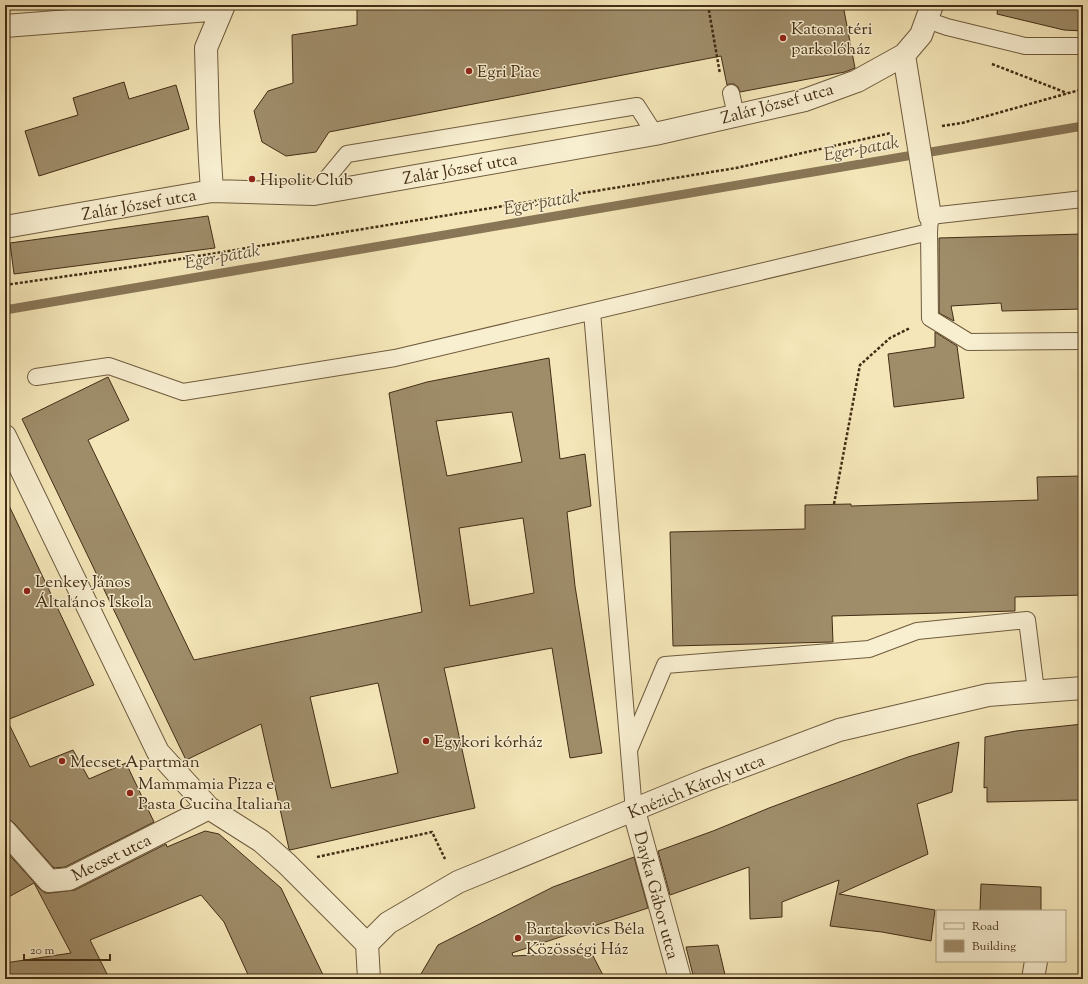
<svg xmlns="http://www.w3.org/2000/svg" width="1088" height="984" viewBox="0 0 1088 984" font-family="'Sorts Mill Goudy',serif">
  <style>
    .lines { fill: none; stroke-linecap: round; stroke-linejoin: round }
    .stream { stroke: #897656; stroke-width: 9 }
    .building { fill: #9f8d6a; stroke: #432d15; fill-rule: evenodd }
    .lane-casing { stroke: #6f5b3e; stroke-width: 18 }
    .street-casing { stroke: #6f5b3e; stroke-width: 24 }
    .path { stroke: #432d15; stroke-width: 2.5; stroke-dasharray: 3 2; stroke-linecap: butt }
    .lane { stroke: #f8efd1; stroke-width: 16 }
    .street { stroke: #f8efd1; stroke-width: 22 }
    .poi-dot { fill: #8f2418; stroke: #f8efd1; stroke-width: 1.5 }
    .labels { text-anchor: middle; stroke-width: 3; stroke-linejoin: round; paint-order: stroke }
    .poi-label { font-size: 17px; fill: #432d15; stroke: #f8efd1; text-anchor: start }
    .street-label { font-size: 17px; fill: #432d15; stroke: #f8efd1 }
    .water-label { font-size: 18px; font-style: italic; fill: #604c30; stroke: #f8efd1 }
  </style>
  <rect width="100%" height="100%" fill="#f4e6b8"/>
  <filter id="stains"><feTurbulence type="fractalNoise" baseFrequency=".005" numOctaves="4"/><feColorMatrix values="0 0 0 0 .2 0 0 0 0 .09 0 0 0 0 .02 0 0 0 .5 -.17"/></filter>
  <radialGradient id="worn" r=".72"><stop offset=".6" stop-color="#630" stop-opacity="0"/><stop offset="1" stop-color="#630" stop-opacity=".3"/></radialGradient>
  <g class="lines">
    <path class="stream" d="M 5,310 L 1083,126"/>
  </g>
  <path class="building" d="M 384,5 L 843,5 L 855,68 L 845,72 L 740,92 L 738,87 L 734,84 L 729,84 L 727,85 L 721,56 L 329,132 L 316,152 L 286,156 L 262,142 L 254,111 L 268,91 L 293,83 L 292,35 L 357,25 L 357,10 Z
    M 998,5 L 1083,5 L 1083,31 L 1064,30 L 997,14 Z
    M 124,82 L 129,99 L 176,85 L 189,129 L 39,176 L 25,131 L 78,115 L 73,98 Z
    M 208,216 L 215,248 L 14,274 L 10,243 Z
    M 1083,234 L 1083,309 L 1002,311 L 1001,303 L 951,306 L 954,321 L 939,313 L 939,238 Z
    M 935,332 L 957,346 L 964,398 L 894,407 L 888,354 L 935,347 Z
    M 549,358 L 560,459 L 585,454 L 591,506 L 567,512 L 575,586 L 602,753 L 570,758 L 552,648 L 444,668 L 475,808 L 290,850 L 289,849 L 261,724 L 186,760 L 22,419 L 108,377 L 129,420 L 88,440 L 194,660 L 422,612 L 389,393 L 427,382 ZM 512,412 L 522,462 L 447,476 L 436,421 ZM 523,518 L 534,593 L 470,606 L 459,528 ZM 378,683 L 398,773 L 331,788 L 310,697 Z
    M 1083,476 L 1083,595 L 1015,597 L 1015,611 L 832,616 L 833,642 L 673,646 L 670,532 L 805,529 L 805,505 L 851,504 L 851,506 L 1038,500 L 1037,477 Z
    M 5,497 L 94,685 L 7,720 L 30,767 L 73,750 L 89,779 L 126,763 L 154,822 L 65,867 L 54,868 L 14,823 L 9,819 L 5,819 Z
    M 1083,724 L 1083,800 L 987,802 L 987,787 L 984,788 L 985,737 L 1016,731 Z
    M 959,742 L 952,792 L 917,804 L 928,854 L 839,894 L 935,910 L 931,941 L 882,932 L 830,926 L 839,880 L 782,902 L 782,917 L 750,919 L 749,867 L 670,895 L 658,851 L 713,831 L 769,808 L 817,790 L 908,757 Z
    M 205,831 L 219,834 L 281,888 L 325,979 L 250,979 L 224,922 L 201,895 L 90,940 L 108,976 L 93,979 L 5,979 L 5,963 L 71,953 L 34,883 L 5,899 L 5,850 L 40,889 L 45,893 L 50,893 L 75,890 L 166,844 L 167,847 Z
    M 634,857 L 648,908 L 512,953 L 513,956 L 591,952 L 605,979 L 418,979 L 438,945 L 553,887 Z
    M 981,884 L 1041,887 L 1041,911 L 980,911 Z
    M 718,945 L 726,979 L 694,979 L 686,947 Z"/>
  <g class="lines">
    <defs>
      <path id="lane" d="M 927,20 L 947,27 L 1025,46 L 1083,46
        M 731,93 L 736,115
        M 314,194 L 347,154 L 637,106 L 655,134
        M 1083,199 L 930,216 L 929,232 L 930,318 L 969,342 L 1083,341
        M 592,312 L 634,811
        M 36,377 L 109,366 L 183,392 L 395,358 L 929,232
        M 629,750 L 665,665 L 869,649 L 917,631 L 1027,620 L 1036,691"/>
      <path id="street" d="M 5,26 L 222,9
        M 904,55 L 930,216
        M 212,191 L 210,160 L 208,122 L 206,48 L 224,5
        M 5,227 L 212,191 L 314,194 L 655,134 L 805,100 L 857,81 L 904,55 L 921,35 L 932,5
        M 5,436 L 158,752 L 209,808 L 261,841 L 287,864 L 367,944
        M 634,811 L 680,979
        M 5,831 L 49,881 L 69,879 L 209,808
        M 369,979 L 367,944 L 388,923 L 458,882 L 706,780 L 839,730 L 988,695 L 1083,688
        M 1033,979 L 1036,961"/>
    </defs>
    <use href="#lane" class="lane-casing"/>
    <use href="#street" class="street-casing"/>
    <path class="path" d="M 708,5 L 720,74
      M 992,64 L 1067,93
      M 942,126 L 962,123 L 1083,89
      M 5,285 L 131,267 L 736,168 L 891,133
      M 834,504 L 860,365 L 890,338 L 910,328
      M 317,857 L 432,832 L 445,859"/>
    <use href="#lane" class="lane"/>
    <use href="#street" class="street"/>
  </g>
  <g class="poi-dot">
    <circle cx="783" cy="38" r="4"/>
    <circle cx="469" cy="71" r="4"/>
    <circle cx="252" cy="179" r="4"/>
    <circle cx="27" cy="591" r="4"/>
    <circle cx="426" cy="741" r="4"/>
    <circle cx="62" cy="761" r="4"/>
    <circle cx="130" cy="793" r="4"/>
    <circle cx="518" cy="938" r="4"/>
  </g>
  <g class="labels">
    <g class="poi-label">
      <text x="791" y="34">Katona téri<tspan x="791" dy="20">parkolóház</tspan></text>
      <text x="477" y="77">Egri Piac</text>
      <text x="260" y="185">Hipolit Club</text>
      <text x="35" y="587">Lenkey János<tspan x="35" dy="20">Általános Iskola</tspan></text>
      <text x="434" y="747">Egykori kórház</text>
      <text x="70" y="767">Mecset Apartman</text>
      <text x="138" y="789">Mammamia Pizza e<tspan x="138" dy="20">Pasta Cucina Italiana</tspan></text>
      <text x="526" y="934">Bartakovics Béla<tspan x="526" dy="20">Közösségi Ház</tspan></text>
    </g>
    <g class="street-label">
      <text transform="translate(777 103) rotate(-15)" y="6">Zalár József utca</text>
      <text transform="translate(460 168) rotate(-10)" y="6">Zalár József utca</text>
      <text transform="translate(139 204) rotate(-10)" y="6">Zalár József utca</text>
      <text transform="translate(696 786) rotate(-22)" y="6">Knézich Károly utca</text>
      <text transform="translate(111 857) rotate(-26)" y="6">Mecset utca</text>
      <text transform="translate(657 895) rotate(75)" y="6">Dayka Gábor utca</text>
    </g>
    <g class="water-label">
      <text transform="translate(861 148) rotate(-10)" y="6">Eger-patak</text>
      <text transform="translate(541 202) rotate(-10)" y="6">Eger-patak</text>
      <text transform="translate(222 256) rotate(-10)" y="6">Eger-patak</text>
    </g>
  </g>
  <rect width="1088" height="984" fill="none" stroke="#f4e6b8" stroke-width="20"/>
  <rect x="6" y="6" width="1076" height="972" fill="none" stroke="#432d15" stroke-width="2"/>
  <rect x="10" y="10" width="1068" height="964" fill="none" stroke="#432d15"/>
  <rect x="936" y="910" width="130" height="52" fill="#f8efd1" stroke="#b0a186"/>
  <rect x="944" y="923" width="20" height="6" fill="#f8efd1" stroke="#b0a186"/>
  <text x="972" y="930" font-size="12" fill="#432d15">Road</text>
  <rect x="944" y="940" width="20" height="12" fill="#9f8d6a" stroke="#b0a186"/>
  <text x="972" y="950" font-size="12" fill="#432d15">Building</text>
  <path d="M24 954v6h86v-6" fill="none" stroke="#432d15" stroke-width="2"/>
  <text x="30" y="954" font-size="12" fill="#432d15" stroke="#f8efd1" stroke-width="3" paint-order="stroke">20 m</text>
  <rect width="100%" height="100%" filter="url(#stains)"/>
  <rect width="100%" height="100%" fill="url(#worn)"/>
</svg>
